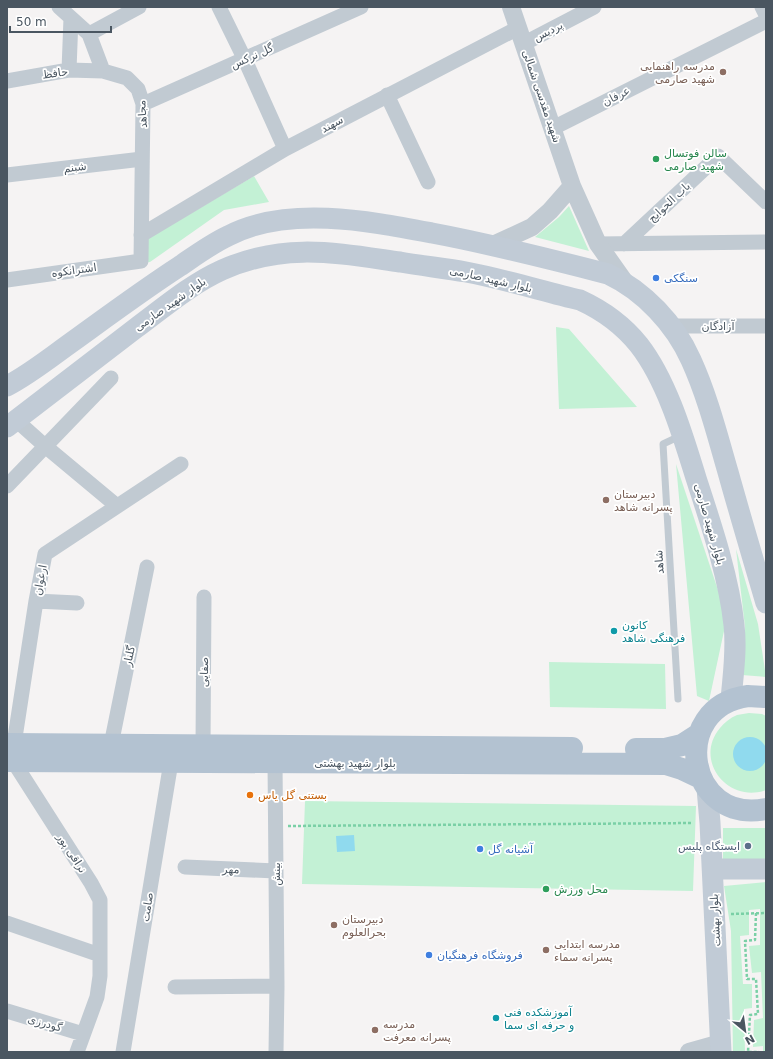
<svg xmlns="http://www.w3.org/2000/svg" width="773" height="1059" viewBox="0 0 773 1059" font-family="'DejaVu Sans','Noto Sans Arabic',sans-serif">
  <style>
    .green { fill: #c3f1d5 }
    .water { fill: #90daee }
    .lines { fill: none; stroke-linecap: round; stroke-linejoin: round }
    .path { stroke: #7ad0a6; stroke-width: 2.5; stroke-dasharray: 3 2; stroke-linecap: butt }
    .service { stroke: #c1cad2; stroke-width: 7 }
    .minor { stroke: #c1cad2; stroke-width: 15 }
    .tertiary { stroke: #c1cad2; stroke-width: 18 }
    .secondary { stroke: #c1cbd6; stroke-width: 21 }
    .primary { stroke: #b3c2d1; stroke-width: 22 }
    .education-dot { fill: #8d6e63; stroke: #fff; stroke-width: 1.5 }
    .leisure-dot { fill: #2e9e5b; stroke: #fff; stroke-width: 1.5 }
    .shop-dot { fill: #3f7fe0; stroke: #fff; stroke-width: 1.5 }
    .culture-dot { fill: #0f9aa8; stroke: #fff; stroke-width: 1.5 }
    .food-dot { fill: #e8710a; stroke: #fff; stroke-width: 1.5 }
    .service-dot { fill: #5c6f8a; stroke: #fff; stroke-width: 1.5 }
    .labels { text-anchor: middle; stroke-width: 3.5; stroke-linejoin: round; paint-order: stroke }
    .street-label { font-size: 11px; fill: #4a5661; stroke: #fff }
    .education-label { font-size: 11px; fill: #785e54; stroke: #fff; text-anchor: start }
    .leisure-label { font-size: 11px; fill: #27864d; stroke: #fff; text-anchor: start }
    .shop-label { font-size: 11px; fill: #366cbe; stroke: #fff; text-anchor: start }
    .culture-label { font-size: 11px; fill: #0d838f; stroke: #fff; text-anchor: start }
    .food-label { font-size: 11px; fill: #c56008; stroke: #fff; text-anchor: start }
    .service-label { font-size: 11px; fill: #4e5e75; stroke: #fff; text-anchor: end }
  </style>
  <rect width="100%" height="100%" fill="#f5f3f3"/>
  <path class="green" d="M 254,176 L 269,202 L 224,210 L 150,262 L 143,263 L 144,241 Z
    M 569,206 L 589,251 L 535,237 L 559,217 Z
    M 556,327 L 569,329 L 637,407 L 559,409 Z
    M 676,464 L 727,617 L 709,701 L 697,696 Z
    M 736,549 L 758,624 L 766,677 L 742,675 L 745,627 Z
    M 549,662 L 665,664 L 666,709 L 550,707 Z
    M 749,713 L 762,714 L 766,716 L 766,790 C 728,804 693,760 720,728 C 724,723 730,718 737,715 C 741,714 745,714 749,713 Z
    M 305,801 L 696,806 L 693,891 L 302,884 Z
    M 723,828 L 766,828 L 766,863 L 723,863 Z
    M 766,882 L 766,1052 L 763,1052 L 763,1046 L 753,1047 L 754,1020 L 763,1018 L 761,972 L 752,973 L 749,946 L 760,945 L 760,909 L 749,910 L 749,935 L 740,936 L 743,984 L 752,984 L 752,1008 L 744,1009 L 745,1052 L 733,1052 L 731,931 L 724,886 Z"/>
  <path class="water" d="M733 754a17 17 0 1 1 34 0a17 17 0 1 1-34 0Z
    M 354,835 L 355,851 L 337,852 L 336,836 Z"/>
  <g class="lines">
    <path class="path" d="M 288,826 L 693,823
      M 756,913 L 755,940 L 745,941 L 747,979 L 756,979 L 758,1014 L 750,1015 L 748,1052 L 759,1052
      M 731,914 L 766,913"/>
    <path class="service" d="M 678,699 L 663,444 L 680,436"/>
    <path class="minor" d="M 219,7 L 245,60 L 285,149 L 518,28
      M 762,7 L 766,15
      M 89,34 L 139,7
      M 523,44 L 594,7
      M 69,70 L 71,18
      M 7,81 L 69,70 L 103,71
      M 387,95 L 428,182
      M 143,104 L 361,7
      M 553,128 L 766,21
      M 7,175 L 142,159
      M 141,235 L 285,149
      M 598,244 L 766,242
      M 624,244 L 718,156 L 766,202
      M 7,280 L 141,261 L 143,104 L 138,89 L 127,78 L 103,71 L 89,34 L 59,7
      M 670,326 L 766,326
      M 16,420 L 45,446 L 117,506
      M 7,486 L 111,378
      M 36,601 L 77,603
      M 14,744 L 36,601 L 45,554 L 181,464
      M 111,745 L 147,567
      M 203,746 L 204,597
      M 13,761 L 91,883 L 100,900 L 100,976 L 97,997 L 77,1052
      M 275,762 L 277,986 L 276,1052
      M 185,867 L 276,871
      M 7,923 L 100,955
      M 175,987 L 277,986
      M 7,1011 L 83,1034
      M 123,1052 L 171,762"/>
    <path class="tertiary" d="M 511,7 L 572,186 L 598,244 L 624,281
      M 493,245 L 532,227 L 550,211 L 572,186
      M 689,1052 L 721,1043"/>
    <path class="secondary" d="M 7,386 C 30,374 51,357 72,342 C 108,316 143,290 180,266 C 196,255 211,244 228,236 C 287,205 369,221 432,233 C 491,244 550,259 608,274 C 644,291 675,324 691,360 C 707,395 717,434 728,472 C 740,515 753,559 766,603
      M 7,427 C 50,394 93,361 136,328 C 163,308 191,284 222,270 C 285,242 336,253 400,262 C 422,266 444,268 466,272 C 504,279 542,291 580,300 C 604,311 623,325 639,345 C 667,381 683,436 696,478 C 711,524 729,577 734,625 C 737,650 733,675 731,700
      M 707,788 L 710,823 L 721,1052
      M 713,869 L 766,869"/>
    <path class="primary" d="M 766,697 C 760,697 753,696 748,696 C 668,707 686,825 766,809
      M 7,744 L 572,748
      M 636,749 L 665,749 L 682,745 L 699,734
      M 7,761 L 666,764 L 682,769 L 701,778"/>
  </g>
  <g class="education-dot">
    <circle cx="723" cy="72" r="4"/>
    <circle cx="606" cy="500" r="4"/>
    <circle cx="334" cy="925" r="4"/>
    <circle cx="546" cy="950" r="4"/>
    <circle cx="375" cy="1030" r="4"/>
  </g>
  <g class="leisure-dot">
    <circle cx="656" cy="159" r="4"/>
    <circle cx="546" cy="889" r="4"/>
  </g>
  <g class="shop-dot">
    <circle cx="656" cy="278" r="4"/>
    <circle cx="480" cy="849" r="4"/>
    <circle cx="429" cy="955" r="4"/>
  </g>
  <g class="culture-dot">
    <circle cx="614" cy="631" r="4"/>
    <circle cx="496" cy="1018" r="4"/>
  </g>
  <circle class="food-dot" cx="250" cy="795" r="4"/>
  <circle class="service-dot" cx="748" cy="846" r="4"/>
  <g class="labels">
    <g class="street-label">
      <text transform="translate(548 31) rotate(-27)" y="4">پردیس</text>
      <text transform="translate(252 56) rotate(-24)" y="4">گل نرکس</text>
      <text transform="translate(55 73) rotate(-8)" y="4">حافظ</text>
      <text transform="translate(542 96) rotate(71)" y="4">شهید مقدسی شمالی</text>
      <text transform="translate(616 96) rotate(-27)" y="4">عرفان</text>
      <text transform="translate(142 114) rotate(-94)" y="4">مجاهد</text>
      <text transform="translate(332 124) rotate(-28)" y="4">سهند</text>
      <text transform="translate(75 167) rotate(-7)" y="4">شبنم</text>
      <text transform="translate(669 202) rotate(-43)" y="4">باب الحوایج</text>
      <text transform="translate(74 270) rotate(-8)" y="4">اشترانکوه</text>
      <text transform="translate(491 279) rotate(13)" y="4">بلوار شهید صارمی</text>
      <text transform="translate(170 304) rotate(-35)" y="4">بلوار شهید صارمی</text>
      <text x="718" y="330">آزادگان</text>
      <text transform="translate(710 524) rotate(74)" y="4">بلوار شهید صارمی</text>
      <text transform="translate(659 562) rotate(-93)" y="4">شاهد</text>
      <text transform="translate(40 580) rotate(-79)" y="4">ارغوان</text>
      <text transform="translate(129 656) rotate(-78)" y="4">گلنار</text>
      <text transform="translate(204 672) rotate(-89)" y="4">صفایی</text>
      <text x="355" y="767">بلوار شهید بهشتی</text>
      <text transform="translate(72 853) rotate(57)" y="4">نراقی پور</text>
      <text transform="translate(231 869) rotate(2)" y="4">مهر</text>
      <text transform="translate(276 874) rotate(-90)" y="4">بینش</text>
      <text transform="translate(147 907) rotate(-81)" y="4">صامت</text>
      <text transform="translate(715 920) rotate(-93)" y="4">بلوار بهشت</text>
      <text transform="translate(45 1023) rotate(16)" y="4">گودرزی</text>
    </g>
    <g class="education-label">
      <text x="715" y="70" text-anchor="end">مدرسه راهنمایی<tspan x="715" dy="13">شهید صارمی</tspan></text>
      <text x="614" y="498">دبیرستان<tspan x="614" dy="13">پسرانه شاهد</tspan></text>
      <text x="342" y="923">دبیرستان<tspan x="342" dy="13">بحرالعلوم</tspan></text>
      <text x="554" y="948">مدرسه ابتدایی<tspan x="554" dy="13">پسرانه سماء</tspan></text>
      <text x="383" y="1028">مدرسه<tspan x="383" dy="13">پسرانه معرفت</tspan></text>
    </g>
    <g class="leisure-label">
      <text x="664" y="157">سالن فوتسال<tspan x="664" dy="13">شهید صارمی</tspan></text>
      <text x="554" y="893">محل ورزش</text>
    </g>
    <g class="shop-label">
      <text x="664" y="282">سنگکی</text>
      <text x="488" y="853">آشیانه گل</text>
      <text x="437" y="959">فروشگاه فرهنگیان</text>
    </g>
    <g class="culture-label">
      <text x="622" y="629">کانون<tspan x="622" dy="13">فرهنگی شاهد</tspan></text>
      <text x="504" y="1016">آموزشکده فنی<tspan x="504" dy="13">و حرفه ای سما</tspan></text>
    </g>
    <g class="food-label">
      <text x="258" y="799">بستنی گل یاس</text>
    </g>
    <g class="service-label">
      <text x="740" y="850">ایستگاه پلیس</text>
    </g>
  </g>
  <rect width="773" height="1059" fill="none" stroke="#4a5661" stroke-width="16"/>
  <g transform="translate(745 1031) rotate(151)" stroke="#ffffff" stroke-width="3" paint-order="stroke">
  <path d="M0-3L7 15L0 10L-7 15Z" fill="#4a5661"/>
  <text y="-6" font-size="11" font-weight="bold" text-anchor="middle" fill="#4a5661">N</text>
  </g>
  <path d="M10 26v6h101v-6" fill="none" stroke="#4a5661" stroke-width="2"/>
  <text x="16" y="26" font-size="12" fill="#4a5661" stroke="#ffffff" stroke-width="3" paint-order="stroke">50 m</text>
</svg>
